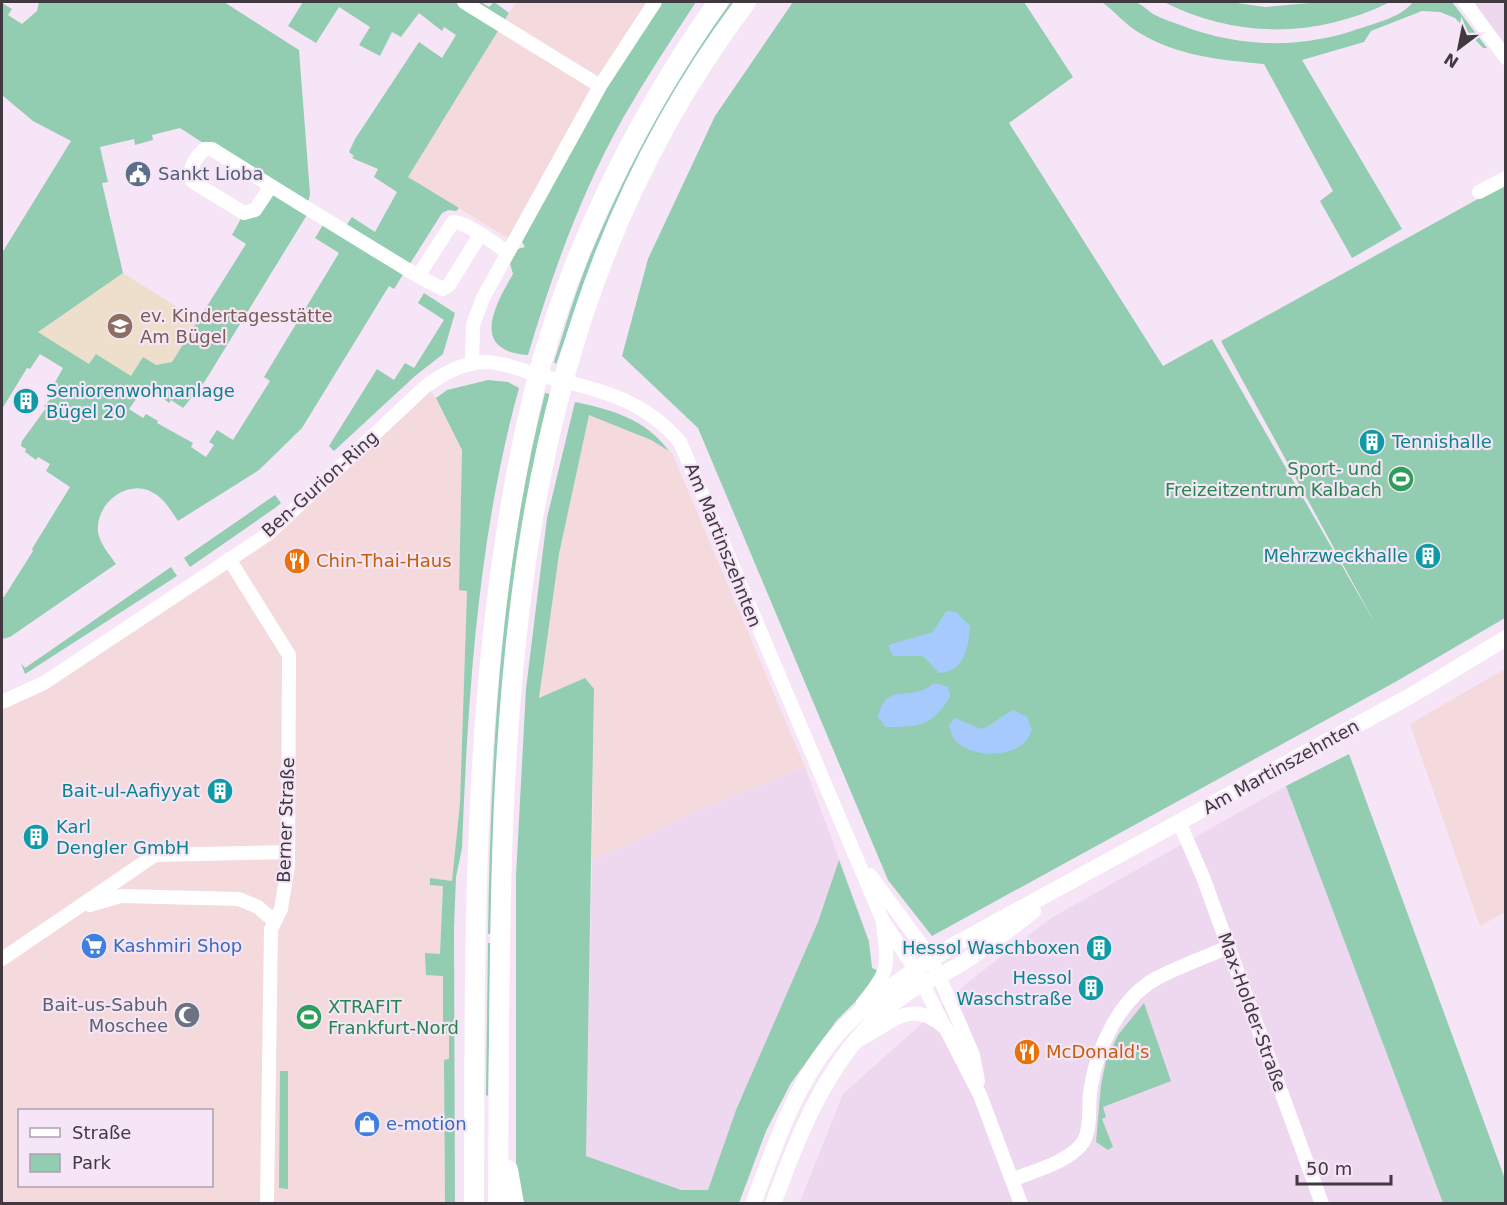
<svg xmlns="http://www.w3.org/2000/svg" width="1507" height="1205" viewBox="0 0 1507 1205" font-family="'DejaVu Sans',sans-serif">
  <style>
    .commercial { fill: #f4d9dd; fill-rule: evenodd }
    .built { fill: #eed8ef }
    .education { fill: #eedecc }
    .green { fill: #92ccb1; fill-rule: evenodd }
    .water { fill: #a7cafd }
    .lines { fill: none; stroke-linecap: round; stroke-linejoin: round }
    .minor { stroke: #fff; stroke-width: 14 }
    .major { stroke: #fff; stroke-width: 16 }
    .highway { stroke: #fff; stroke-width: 20 }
    .labels { text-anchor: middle; stroke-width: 4.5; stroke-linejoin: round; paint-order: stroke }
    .service-label { font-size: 18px; fill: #4e5e75; stroke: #f5e5f6; text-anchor: start }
    .education-label { font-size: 18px; fill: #785e54; stroke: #f5e5f6; text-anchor: start }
    .culture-label { font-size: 18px; fill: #0d838f; stroke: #f5e5f6; text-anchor: end }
    .leisure-label { font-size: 18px; fill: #27864d; stroke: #f5e5f6; text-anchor: end }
    .street-label { font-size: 18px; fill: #403940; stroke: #f5e5f6 }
    .food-label { font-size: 18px; fill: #c56008; stroke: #f5e5f6; text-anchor: start }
    .shop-label { font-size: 18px; fill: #366cbe; stroke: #f5e5f6; text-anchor: start }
    .worship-label { font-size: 18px; fill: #5b616d; stroke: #f5e5f6; text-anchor: end }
  </style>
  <rect width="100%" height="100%" fill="#f5e5f6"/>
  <path class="commercial" d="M 516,2 L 655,2 L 513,241 L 408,177 Z
    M 426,386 L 436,398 L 462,450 L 459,589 L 467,590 L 460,803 L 452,881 L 430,878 L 443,886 L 440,954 L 425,954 L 443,975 L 443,1032 L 449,1032 L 449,1060 L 444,1060 L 445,1203 L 2,1203 L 2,702 L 268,534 ZM 20,1110 L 212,1110 L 212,1186 L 20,1186 Z
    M 589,414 L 651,440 L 672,453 L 805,767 L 693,813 L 592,861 L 594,689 L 539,699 L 559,554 Z
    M 1505,669 L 1505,912 L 1480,926 L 1410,724 Z"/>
  <path class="built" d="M 1471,2 L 1505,2 L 1505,47 Z
    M 805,767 L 870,942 L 798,1011 L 740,1099 L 708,1190 L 585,1188 L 592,861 L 693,813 Z
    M 1286,786 L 1443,1203 L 799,1204 L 843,1094 L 967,983 L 1051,918 Z"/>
  <path class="education" d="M 123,273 L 198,320 L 172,362 L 131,376 L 96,354 L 89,364 L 38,332 Z"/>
  <path class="green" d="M 39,2 L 224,2 L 299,50 L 310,194 L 307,208 L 310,210 L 205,381 L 183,408 L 171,400 L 169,403 L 146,385 L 129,409 L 143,418 L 146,414 L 158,421 L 157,423 L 193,443 L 191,447 L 206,457 L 214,445 L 209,442 L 217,430 L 233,440 L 270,381 L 264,377 L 339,253 L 315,238 L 326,220 L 343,230 L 352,217 L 375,232 L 397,192 L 374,177 L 378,169 L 352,158 L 354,156 L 349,152 L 355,139 L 419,42 L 442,58 L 456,35 L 444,27 L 442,31 L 419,13 L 401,37 L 392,32 L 380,56 L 359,45 L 370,27 L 339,7 L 316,43 L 288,26 L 303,2 L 481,2 L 489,7 L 494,2 L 509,13 L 408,177 L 459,208 L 456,211 L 448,210 L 442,213 L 394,289 L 389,286 L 302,428 L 259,470 L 178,521 C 170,509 163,497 150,491 C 125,480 95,505 98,532 C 100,544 109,554 116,564 L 10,637 L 2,639 L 2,597 L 4,597 L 33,551 L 32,549 L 70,487 L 46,471 L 50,464 L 38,457 L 36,460 L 25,452 L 26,449 L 21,446 L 22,441 L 46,408 L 44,406 L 53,396 L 52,394 L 56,386 L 54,384 L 63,368 L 40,354 L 30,369 L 27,368 L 2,409 L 2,253 L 71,141 L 33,121 L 2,95 L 2,3 L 12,9 L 8,15 L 22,24 L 37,11 ZM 180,128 L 270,186 L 244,213 L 232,235 L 246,244 L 172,362 L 156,365 L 143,357 L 131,376 L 96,354 L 89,364 L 38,332 L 123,273 L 102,183 L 108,182 L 100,147 L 134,139 L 135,145 L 153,140 L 152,135 Z
    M 655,2 L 696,2 C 671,40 646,78 623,118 C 582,191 552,274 528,355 C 469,351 495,305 513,274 L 507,252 L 525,247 L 517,233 Z
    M 731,2 L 736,2 L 677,90 L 638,160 L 601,241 L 556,364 L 554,362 C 566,325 577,286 593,249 C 630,162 675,78 731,2 Z
    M 793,2 L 1024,2 L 1073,77 L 1009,123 L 1163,366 L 1212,339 L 1376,625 L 1221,341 L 1505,184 L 1505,618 L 1397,681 L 932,936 L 888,880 L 698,428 L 622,356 L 648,259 L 715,116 Z
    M 1102,2 C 1112,1 1124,0 1134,2 C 1141,3 1147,10 1153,14 C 1162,19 1173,22 1183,26 C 1241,48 1303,49 1361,28 C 1379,22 1401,17 1413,2 L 1452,2 L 1487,48 L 1483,48 L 1455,18 L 1440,12 L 1422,11 L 1371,31 L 1364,42 L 1302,60 L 1402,229 L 1352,258 L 1320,201 L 1333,191 L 1264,64 C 1221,60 1176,56 1138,32 C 1125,24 1114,11 1102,2 Z
    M 1164,2 L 1230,2 L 1265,7 L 1322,2 L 1390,2 C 1317,38 1237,39 1164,2 Z
    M 424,293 L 455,313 L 443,354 L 415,376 L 334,451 L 329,446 L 377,369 L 394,380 L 405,363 L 414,368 L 444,320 L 418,303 Z
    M 488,380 L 508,382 L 519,388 C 478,536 468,694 462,848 L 456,877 L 454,928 L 455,1203 L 445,1203 L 444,1060 L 449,1059 L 449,1033 L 443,1033 L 443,976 L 426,975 L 425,953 L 440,954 L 443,886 L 430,885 L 430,878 L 452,881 L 460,803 L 467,591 L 459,590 L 462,450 L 436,398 L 447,390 Z
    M 545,393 L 550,394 C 504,571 497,752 492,933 L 488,934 C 491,752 500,570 545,393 Z
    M 575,402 C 613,410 645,419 669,451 L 651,440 L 589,415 L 559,554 L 539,698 L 585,678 L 594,689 L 586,1156 L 681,1190 L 708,1190 L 736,1110 L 818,922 L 839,860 L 869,942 L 872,968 L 879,971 L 870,987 L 837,1020 L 791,1083 L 766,1131 L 739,1203 L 521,1203 L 516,1188 L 516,876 L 526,689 L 547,518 Z
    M 275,495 L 281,503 L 275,508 L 190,567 L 184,558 Z
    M 171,567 L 177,576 L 25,674 L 21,663 L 25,668 Z
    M 1349,754 L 1505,1179 L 1505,1203 L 1443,1203 L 1286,786 Z
    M 488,943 L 491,943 L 488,1096 L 486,1095 Z
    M 1144,1003 L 1171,1081 L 1103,1107 L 1106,1117 L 1102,1119 L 1113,1147 L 1108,1150 L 1096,1142 L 1101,1085 L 1106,1061 L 1118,1035 Z
    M 280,1071 L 288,1071 L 288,1189 L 279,1188 Z"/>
  <path class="water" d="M 946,611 L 956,612 L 970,626 C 969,647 964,672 939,673 L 923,656 L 893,656 L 888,645 L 933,632 Z
    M 934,683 L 948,687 L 950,697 C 931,727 919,727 885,727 L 878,717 C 887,679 910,704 934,683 Z
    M 1013,710 L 1027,717 L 1032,730 C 1030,733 1028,739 1025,742 C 1008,759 968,757 954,739 C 951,735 950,729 949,725 L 955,718 L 981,729 C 994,725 1000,716 1013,710 Z"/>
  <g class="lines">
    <path class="minor" d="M 464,2 L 600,86
      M 1465,2 L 1506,58
      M 271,186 L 255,210 L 244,213 L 195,183 L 190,178 C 190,167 196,156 205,149 L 212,149 C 280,192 349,234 418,276
      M 1479,192 L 1506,178
      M 480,235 L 449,285 L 443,289 L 418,276 L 453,222 C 467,222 495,244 507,252
      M 472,364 L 473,325 L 483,298 L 600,86 L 655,2
      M 229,559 L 289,655 L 288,866 L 281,909 L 271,929 L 267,1204
      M 2,702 L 44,683 L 268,534 L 426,386 C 444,373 462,363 485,362 C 502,362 521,370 538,375 C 594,389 641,396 680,442 L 883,921 L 915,969 L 980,1095 L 1021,1204
      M 1179,822 L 1203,877 L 1322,1204
      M 870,875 L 931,958 L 973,1055 L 978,1081
      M 90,905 L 121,896 L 239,899 L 258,907 L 274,921
      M 2,959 L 155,855 L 288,852
      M 863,1003 C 891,969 888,966 883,923
      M 858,1040 C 889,1026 910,996 944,1027
      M 1012,1180 C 1033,1171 1066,1163 1081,1145 C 1093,1130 1087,1106 1091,1087 C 1097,1048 1120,998 1157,978 C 1180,966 1205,957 1229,947"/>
    <path class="major" d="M 753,1204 C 774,1148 793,1090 830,1043 C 862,1003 910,973 952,946 L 1412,695 L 1506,638
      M 773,1204 C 803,1123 835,1041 910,991 C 925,981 943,975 959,965 C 985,949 1009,930 1033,911"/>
    <path class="highway" d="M 508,1170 L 514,1204
      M 474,1204 C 475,933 470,656 534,391 C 568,254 637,117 718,2
      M 498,1204 C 502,785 480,354 746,2"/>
  </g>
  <defs>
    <symbol id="civic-disc" viewBox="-11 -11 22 22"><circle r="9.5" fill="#5c6f8a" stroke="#f5e5f6"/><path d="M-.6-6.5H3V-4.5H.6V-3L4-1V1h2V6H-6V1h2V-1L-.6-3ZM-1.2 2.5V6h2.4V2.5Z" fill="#fff"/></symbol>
    <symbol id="school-disc" viewBox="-11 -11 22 22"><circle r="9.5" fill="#8d6e63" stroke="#f5e5f6"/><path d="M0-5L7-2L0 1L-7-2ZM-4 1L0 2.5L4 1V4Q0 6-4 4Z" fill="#fff"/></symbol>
    <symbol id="building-disc" viewBox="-11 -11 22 22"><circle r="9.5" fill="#0f9aa8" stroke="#f5e5f6"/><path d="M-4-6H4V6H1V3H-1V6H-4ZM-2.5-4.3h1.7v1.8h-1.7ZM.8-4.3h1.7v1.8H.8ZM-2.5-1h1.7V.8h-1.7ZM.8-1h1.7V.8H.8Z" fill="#fff"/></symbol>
    <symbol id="stadium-disc" viewBox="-11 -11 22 22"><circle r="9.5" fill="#2e9e5b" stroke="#f5e5f6"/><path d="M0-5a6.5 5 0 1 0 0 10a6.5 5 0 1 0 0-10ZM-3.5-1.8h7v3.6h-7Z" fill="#fff"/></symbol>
    <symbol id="restaurant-disc" viewBox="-11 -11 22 22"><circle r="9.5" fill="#e8710a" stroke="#f5e5f6"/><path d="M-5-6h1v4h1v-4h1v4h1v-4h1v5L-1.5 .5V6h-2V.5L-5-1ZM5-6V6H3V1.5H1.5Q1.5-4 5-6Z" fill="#fff"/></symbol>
    <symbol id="supermarket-disc" viewBox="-11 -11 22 22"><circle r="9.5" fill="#3f7fe0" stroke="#f5e5f6"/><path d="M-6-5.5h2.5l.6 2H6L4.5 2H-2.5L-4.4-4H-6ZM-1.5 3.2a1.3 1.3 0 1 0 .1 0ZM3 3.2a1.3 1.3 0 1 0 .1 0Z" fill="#fff"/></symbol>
    <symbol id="mosque-disc" viewBox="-11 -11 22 22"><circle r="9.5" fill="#6b7280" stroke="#f5e5f6"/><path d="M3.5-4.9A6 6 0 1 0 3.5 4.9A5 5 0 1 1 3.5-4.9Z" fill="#fff"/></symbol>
    <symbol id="shop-disc" viewBox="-11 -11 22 22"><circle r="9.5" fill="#3f7fe0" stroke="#f5e5f6"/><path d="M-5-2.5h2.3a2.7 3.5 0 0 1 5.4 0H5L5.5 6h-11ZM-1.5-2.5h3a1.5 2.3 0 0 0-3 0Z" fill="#fff"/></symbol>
  </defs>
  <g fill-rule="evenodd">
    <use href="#civic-disc" x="123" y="159" width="30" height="30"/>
    <use href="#school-disc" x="105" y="311" width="30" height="30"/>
    <use href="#building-disc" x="11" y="386" width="30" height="30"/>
    <use href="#building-disc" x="1357" y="427" width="30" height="30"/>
    <use href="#stadium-disc" x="1386" y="464" width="30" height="30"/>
    <use href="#building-disc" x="1413" y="541" width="30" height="30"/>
    <use href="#restaurant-disc" x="282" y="546" width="30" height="30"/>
    <use href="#building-disc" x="205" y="776" width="30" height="30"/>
    <use href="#building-disc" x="21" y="822" width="30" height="30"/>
    <use href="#supermarket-disc" x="79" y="931" width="30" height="30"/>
    <use href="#building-disc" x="1084" y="933" width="30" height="30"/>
    <use href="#building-disc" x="1076" y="973" width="30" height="30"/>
    <use href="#mosque-disc" x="172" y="1000" width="30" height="30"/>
    <use href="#stadium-disc" x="294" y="1002" width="30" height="30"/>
    <use href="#restaurant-disc" x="1012" y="1037" width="30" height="30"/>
    <use href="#shop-disc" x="352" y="1109" width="30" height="30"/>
  </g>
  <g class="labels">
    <g class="service-label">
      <text x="158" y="180">Sankt Lioba</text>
    </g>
    <g class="education-label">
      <text x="140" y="322">ev. Kindertagesstätte<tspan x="140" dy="21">Am Bügel</tspan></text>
    </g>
    <g class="culture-label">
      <text x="46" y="397" text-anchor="start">Seniorenwohnanlage<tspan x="46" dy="21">Bügel 20</tspan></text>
      <text x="1392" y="448" text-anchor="start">Tennishalle</text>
      <text x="1408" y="562">Mehrzweckhalle</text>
      <text x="200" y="797">Bait-ul-Aafiyyat</text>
      <text x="56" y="833" text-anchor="start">Karl<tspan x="56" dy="21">Dengler GmbH</tspan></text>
      <text x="1080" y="954">Hessol Waschboxen</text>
      <text x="1072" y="984">Hessol<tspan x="1072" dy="21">Waschstraße</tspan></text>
    </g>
    <g class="leisure-label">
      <text x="1382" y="475">Sport- und<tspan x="1382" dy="21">Freizeitzentrum Kalbach</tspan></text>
      <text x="328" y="1013" text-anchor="start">XTRAFIT<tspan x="328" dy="21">Frankfurt-Nord</tspan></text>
    </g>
    <g class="street-label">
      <text transform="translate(320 484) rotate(-42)" y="6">Ben-Gurion-Ring</text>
      <text transform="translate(723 545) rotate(68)" y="6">Am Martinszehnten</text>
      <text transform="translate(1281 767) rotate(-29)" y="6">Am Martinszehnten</text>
      <text transform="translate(286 820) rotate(-88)" y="6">Berner Straße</text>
      <text transform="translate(1252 1012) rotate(70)" y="6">Max-Holder-Straße</text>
    </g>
    <g class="food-label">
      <text x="316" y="567">Chin-Thai-Haus</text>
      <text x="1046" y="1058">McDonald's</text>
    </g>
    <g class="shop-label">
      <text x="113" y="952">Kashmiri Shop</text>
      <text x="386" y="1130">e-motion</text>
    </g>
    <g class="worship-label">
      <text x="168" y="1011">Bait-us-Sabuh<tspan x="168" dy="21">Moschee</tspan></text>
    </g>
  </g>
  <rect width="1507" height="1205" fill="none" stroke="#403940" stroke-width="6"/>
  <rect x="18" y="1109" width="195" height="78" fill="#f5e5f6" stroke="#ada0ad" stroke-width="1.5"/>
  <rect x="30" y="1128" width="30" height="9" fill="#ffffff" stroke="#ada0ad" stroke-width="1.5"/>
  <text x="72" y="1139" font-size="18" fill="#403940">Straße</text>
  <rect x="30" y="1154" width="30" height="18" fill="#92ccb1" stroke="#ada0ad" stroke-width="1.5"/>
  <text x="72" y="1169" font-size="18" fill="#403940">Park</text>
  <g transform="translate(1459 48) rotate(212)" stroke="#f5e5f6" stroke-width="4.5" paint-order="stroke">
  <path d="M0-4.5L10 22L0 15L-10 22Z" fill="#403940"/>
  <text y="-9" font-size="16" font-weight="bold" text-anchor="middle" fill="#403940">N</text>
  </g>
  <path d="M1297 1175v9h94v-9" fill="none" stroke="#403940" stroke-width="3"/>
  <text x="1306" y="1175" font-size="18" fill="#403940" stroke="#f5e5f6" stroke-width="4.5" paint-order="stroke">50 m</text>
</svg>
